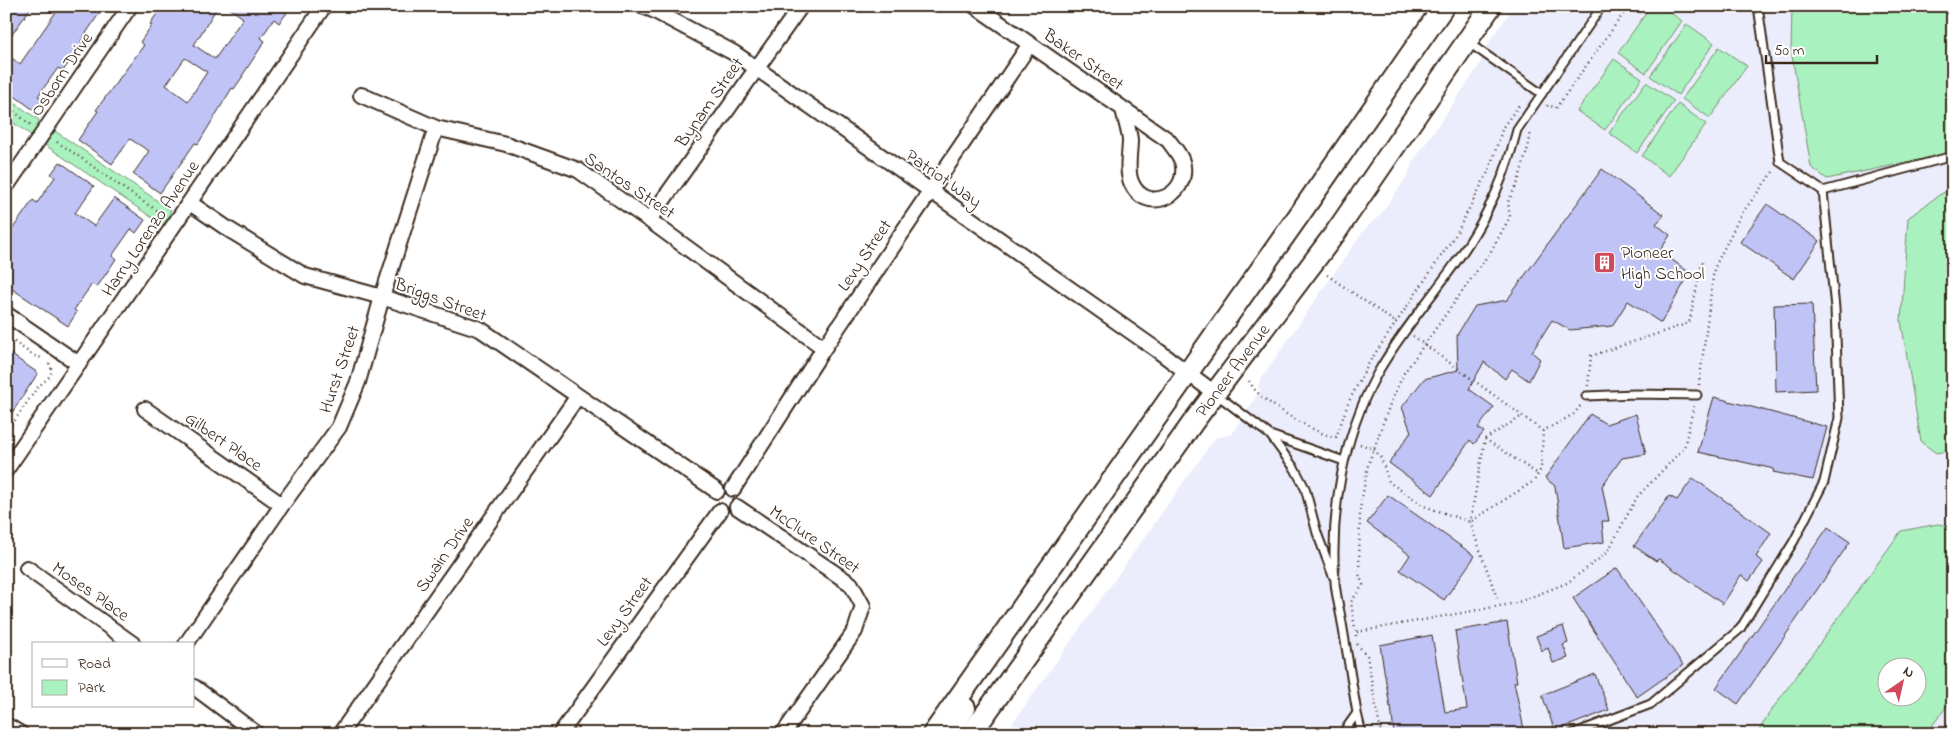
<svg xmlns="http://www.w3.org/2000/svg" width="1959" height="740" viewBox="0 0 1959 740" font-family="'Indie Flower',sans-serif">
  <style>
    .built { fill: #ecedfc; fill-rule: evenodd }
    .green { fill: #a9f1be; stroke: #728e6e; fill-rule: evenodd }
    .building { fill: #bfc3f5; stroke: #3b2a1e; fill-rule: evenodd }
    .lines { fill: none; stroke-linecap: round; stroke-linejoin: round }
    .lane-casing { stroke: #3b2a1e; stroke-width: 11 }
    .street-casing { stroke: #3b2a1e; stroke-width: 18 }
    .secondary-casing { stroke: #3b2a1e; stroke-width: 24 }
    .path { stroke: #3b2a1e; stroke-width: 2.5; stroke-dasharray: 1 4; stroke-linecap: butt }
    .lane { stroke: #fff; stroke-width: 7 }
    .street { stroke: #fff; stroke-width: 14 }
    .secondary { stroke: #fff; stroke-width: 20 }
    .labels { text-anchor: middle; stroke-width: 4; stroke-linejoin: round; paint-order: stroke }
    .street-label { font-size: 18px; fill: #3b2a1e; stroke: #fff }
    .poi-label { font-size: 18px; fill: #3b2a1e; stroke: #fff; text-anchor: start }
  </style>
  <rect width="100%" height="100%" fill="#fff"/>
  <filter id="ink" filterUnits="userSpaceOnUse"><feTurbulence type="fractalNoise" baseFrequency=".02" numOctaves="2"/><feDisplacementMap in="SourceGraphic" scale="10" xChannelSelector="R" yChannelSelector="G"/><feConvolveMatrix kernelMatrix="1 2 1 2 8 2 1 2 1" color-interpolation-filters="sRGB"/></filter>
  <g filter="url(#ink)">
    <path class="built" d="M 1515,6 L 1953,6 L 1953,734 L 1005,734 L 1215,438 L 1232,434 L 1260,391 L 1258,386 L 1260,380 L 1364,230 L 1380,215 L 1406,178 L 1414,160 L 1477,69 L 1492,37 ZM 1886,668 L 1916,668 L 1916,698 L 1886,698 Z"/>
    <path class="green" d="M 1651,6 L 1662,6 L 1682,21 L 1646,73 L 1618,53 Z
      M 1792,6 L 1953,6 L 1953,153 L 1827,179 L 1811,167 L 1791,50 Z
      M 1687,24 L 1714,43 L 1678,95 L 1650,76 Z
      M 1719,47 L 1747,66 L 1710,118 L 1682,99 Z
      M 1614,59 L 1642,78 L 1605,130 L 1577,111 Z
      M 1646,82 L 1674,101 L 1637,153 L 1609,133 Z
      M 6,97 L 39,120 L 38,127 L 31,135 L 6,118 Z
      M 1678,104 L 1706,124 L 1669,176 L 1642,156 Z
      M 55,131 L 171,210 L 168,218 L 163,225 L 45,145 Z
      M 1953,188 L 1953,450 L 1936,453 L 1921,442 L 1901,321 L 1908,218 L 1939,195 Z
      M 1938,524 L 1953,527 L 1953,698 L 1926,734 L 1757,734 L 1768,715 L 1901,531 ZM 1886,668 L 1916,668 L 1916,698 L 1886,698 Z"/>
    <path class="building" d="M 6,6 L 32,6 L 6,43 Z
      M 60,6 L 104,6 L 81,41 L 83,42 L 63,71 L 58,68 L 38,96 L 43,99 L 34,110 L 6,90 L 6,54 L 20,64 Z
      M 162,6 L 218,6 L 194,45 L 215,59 L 243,18 L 227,6 L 283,6 L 282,9 L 287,13 L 279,23 L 274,19 L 261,38 L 265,41 L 242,76 L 243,76 L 234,89 L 232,88 L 198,144 L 195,143 L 160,193 L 133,174 L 149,151 L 130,139 L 112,164 L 78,140 L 98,111 L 96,110 L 144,45 L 140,42 L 152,25 L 150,24 ZM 185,58 L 207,72 L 188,101 L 166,85 Z
      M 60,162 L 94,186 L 75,213 L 94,226 L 114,198 L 145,220 L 136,233 L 131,229 L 112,256 L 116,259 L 97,287 L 92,284 L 74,310 L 77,312 L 68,326 L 6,285 L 6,238 L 33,200 L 37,203 L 55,177 L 51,174 Z
      M 1602,169 L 1664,215 L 1656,224 L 1670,235 L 1660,251 L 1690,273 L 1661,323 L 1628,301 L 1612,326 L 1570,330 L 1552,320 L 1532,352 L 1540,359 L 1529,381 L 1512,369 L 1505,379 L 1484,362 L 1469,389 L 1494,407 L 1478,428 L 1484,432 L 1474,444 L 1470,440 L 1433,495 L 1389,463 L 1411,432 L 1402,407 L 1424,379 L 1458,370 L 1457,335 L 1475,306 L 1507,300 Z
      M 1767,204 L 1820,241 L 1794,279 L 1740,242 Z
      M 1812,304 L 1816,390 L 1776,392 L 1774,305 Z
      M 6,351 L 38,373 L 6,422 Z
      M 1714,397 L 1827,427 L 1813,480 L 1773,472 L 1774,469 L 1698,452 Z
      M 1590,414 L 1606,424 L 1636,414 L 1646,454 L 1622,458 L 1602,486 L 1609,521 L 1602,521 L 1604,542 L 1564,548 L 1555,486 L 1545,478 Z
      M 1693,478 L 1771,533 L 1756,557 L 1763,562 L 1749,581 L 1741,575 L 1723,604 L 1659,559 L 1656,561 L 1634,546 L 1669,496 L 1677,500 Z
      M 1388,495 L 1475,556 L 1444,600 L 1400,570 L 1410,555 L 1367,523 Z
      M 1828,527 L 1850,542 L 1738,704 L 1716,688 Z
      M 1617,568 L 1683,665 L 1637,697 L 1573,598 Z
      M 1507,622 L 1517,682 L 1514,682 L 1525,734 L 1394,734 L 1391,706 L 1390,707 L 1380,645 L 1432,635 L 1445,712 L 1467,709 L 1455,631 Z
      M 1563,626 L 1568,643 L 1563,645 L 1568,658 L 1553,663 L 1548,648 L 1542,651 L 1536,636 Z
      M 1595,674 L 1609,710 L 1555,731 L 1542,695 Z"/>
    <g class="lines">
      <defs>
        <path id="lane" d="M 1469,43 L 1542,94
          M 1823,191 L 1953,156
          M 1216,394 L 1270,435 L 1344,461
          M 1586,396 L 1635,394 L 1697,395
          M 1270,435 L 1295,469 L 1305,488 L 1317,533 L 1333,576
          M 1357,713 L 1362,734
          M 1342,734 L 1357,713 C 1352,683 1347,653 1342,623 C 1340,610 1336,596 1335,582 C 1330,511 1343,437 1377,374 C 1409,317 1458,270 1487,211 C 1500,186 1510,158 1517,130 L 1602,6
          M 1572,734 L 1651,704 L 1740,629 L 1794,541 L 1824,482 L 1839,418 L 1835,308 L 1823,191 L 1780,162 L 1758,6"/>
        <path id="street" d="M 642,6 L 653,10 L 734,53 L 756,68 L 1157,350 L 1216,394
          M 975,6 L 1168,140 C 1173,147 1182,156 1183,166 C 1187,198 1144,214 1131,182 C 1126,169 1130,153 1130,140 C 1129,130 1125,119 1123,109
          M 361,95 L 436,128 L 506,144 L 578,170 L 649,220 L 824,348
          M 6,187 L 130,6
          M 190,203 L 228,229 L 305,276 L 382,297 L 480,329 L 717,491
          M 649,220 L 801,6
          M 6,314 L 79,364
          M 145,409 L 282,505
          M 6,470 L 324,6
          M 733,489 L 824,348 L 1030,44
          M 737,507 L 851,584 L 863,606 L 855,631 L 783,734
          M 27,568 L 133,644
          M 186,644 L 282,505 L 339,427 L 358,382 L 382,297 L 436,128
          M 194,687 L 257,734
          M 6,725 L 21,734
          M 340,734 L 578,396
          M 560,734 L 720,511"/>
        <g id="secondary">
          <path d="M 933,734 L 1302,211 L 1444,6"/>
          <path d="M 954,734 L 951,729 L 965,708"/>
          <path id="s1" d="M 971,734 L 1194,421 L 1336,232 L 1491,6"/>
        </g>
      </defs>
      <use href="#lane" class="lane-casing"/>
      <use href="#street" class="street-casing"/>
      <use href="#secondary" class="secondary-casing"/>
      <path class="path" d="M 6,105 L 32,126
        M 1547,106 L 1548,105 L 1556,108 L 1629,6
        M 57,142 C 92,164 123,190 158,211
        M 1327,275 L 1395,322
        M 6,336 L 34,356 L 43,358
        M 1413,336 L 1543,431
        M 1249,381 C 1251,384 1253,388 1256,391 C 1266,403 1320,437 1336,437 L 1349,401 L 1370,361 L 1456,234 L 1489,170 L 1503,127 L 1519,105 L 1520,106
        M 1699,385 L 1714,269 L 1740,216 L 1775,169
        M 1588,386 L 1591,356 L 1689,323 L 1703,258
        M 6,433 L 37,388 L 50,376 L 52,370 L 49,363
        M 1485,439 L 1538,474
        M 1360,444 L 1374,449 L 1381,458 L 1389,482 L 1424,506 L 1470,522 L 1534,481 L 1541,469 L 1543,431 L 1574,414 L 1581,405
        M 1497,598 L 1470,522 L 1485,439 L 1522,416
        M 1357,632 L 1516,603 L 1567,583 L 1607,553 L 1637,497 L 1684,448 L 1694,405
        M 1356,636 L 1351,602 L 1363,585 L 1359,574 L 1360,509 L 1368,465 L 1390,404 L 1404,373 L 1491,251 L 1510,217 L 1508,202 L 1518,182 L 1529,144 L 1531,131
        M 1357,644 L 1367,656 L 1381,734"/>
      <use href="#lane" class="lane"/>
      <use href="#street" class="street"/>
      <use href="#secondary" class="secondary"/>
    </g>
  </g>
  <defs>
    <symbol id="building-square" viewBox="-11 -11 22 22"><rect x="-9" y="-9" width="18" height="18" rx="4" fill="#d1495b" stroke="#fff"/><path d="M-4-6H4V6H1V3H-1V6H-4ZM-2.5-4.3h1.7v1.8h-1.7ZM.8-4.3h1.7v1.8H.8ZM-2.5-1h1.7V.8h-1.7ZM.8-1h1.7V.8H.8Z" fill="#fff"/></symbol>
  </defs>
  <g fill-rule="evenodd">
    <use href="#building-square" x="1592" y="250" width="25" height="25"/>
  </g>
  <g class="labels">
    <g class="street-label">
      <text transform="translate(1084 59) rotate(35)" y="6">Baker Street</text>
      <text transform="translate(61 74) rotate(-56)" y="6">Osborn Drive</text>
      <text transform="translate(709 102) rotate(-55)" y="6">Bynam Street</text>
      <text transform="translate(944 178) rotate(35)" y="6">Patriot Way</text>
      <text transform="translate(630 185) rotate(34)" y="6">Santos Street</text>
      <text transform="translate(150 228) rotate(-56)" y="6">Harry Lorenzo Avenue</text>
      <text transform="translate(864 255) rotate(-56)" y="6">Levy Street</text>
      <text transform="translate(441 299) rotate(20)" y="6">Briggs Street</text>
      <text transform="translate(339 369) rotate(-71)" y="6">Hurst Street</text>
      <text dy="6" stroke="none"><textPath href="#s1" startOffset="448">Pioneer Avenue</textPath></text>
      <text transform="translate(224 441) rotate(35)" y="6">Gilbert Place</text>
      <text transform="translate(815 539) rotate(35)" y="6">McClure Street</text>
      <text transform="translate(444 554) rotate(-55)" y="6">Swain Drive</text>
      <text transform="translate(91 591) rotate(35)" y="6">Moses Place</text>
      <text transform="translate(624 611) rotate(-54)" y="6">Levy Street</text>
    </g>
    <g class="poi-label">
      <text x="1621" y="258">Pioneer<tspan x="1621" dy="21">High School</tspan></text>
    </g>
  </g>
  <rect width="1959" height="740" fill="none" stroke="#fff" stroke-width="25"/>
  <rect x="12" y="12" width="1934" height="715" fill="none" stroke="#3b2a1e" stroke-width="2" filter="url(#ink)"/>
  <rect x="32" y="642" width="162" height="65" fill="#ffffff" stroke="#b1aaa5"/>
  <rect x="42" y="659" width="25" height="8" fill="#ffffff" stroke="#b1aaa5"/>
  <text x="78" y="668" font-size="15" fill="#3b2a1e">Road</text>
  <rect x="42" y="680" width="25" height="15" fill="#a9f1be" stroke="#b1aaa5"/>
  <text x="78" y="692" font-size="15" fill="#3b2a1e">Park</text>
  <g transform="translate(1902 682) rotate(34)"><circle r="24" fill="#ffffff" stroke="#b1aaa5"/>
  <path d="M0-4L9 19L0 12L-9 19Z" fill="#d1495b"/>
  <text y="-8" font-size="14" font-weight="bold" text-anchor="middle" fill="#3b2a1e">N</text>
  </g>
  <path d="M1766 55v8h111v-8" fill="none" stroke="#3b2a1e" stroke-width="2.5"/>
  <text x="1774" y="55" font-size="15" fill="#3b2a1e" stroke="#ffffff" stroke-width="4" paint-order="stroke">50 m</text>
</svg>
